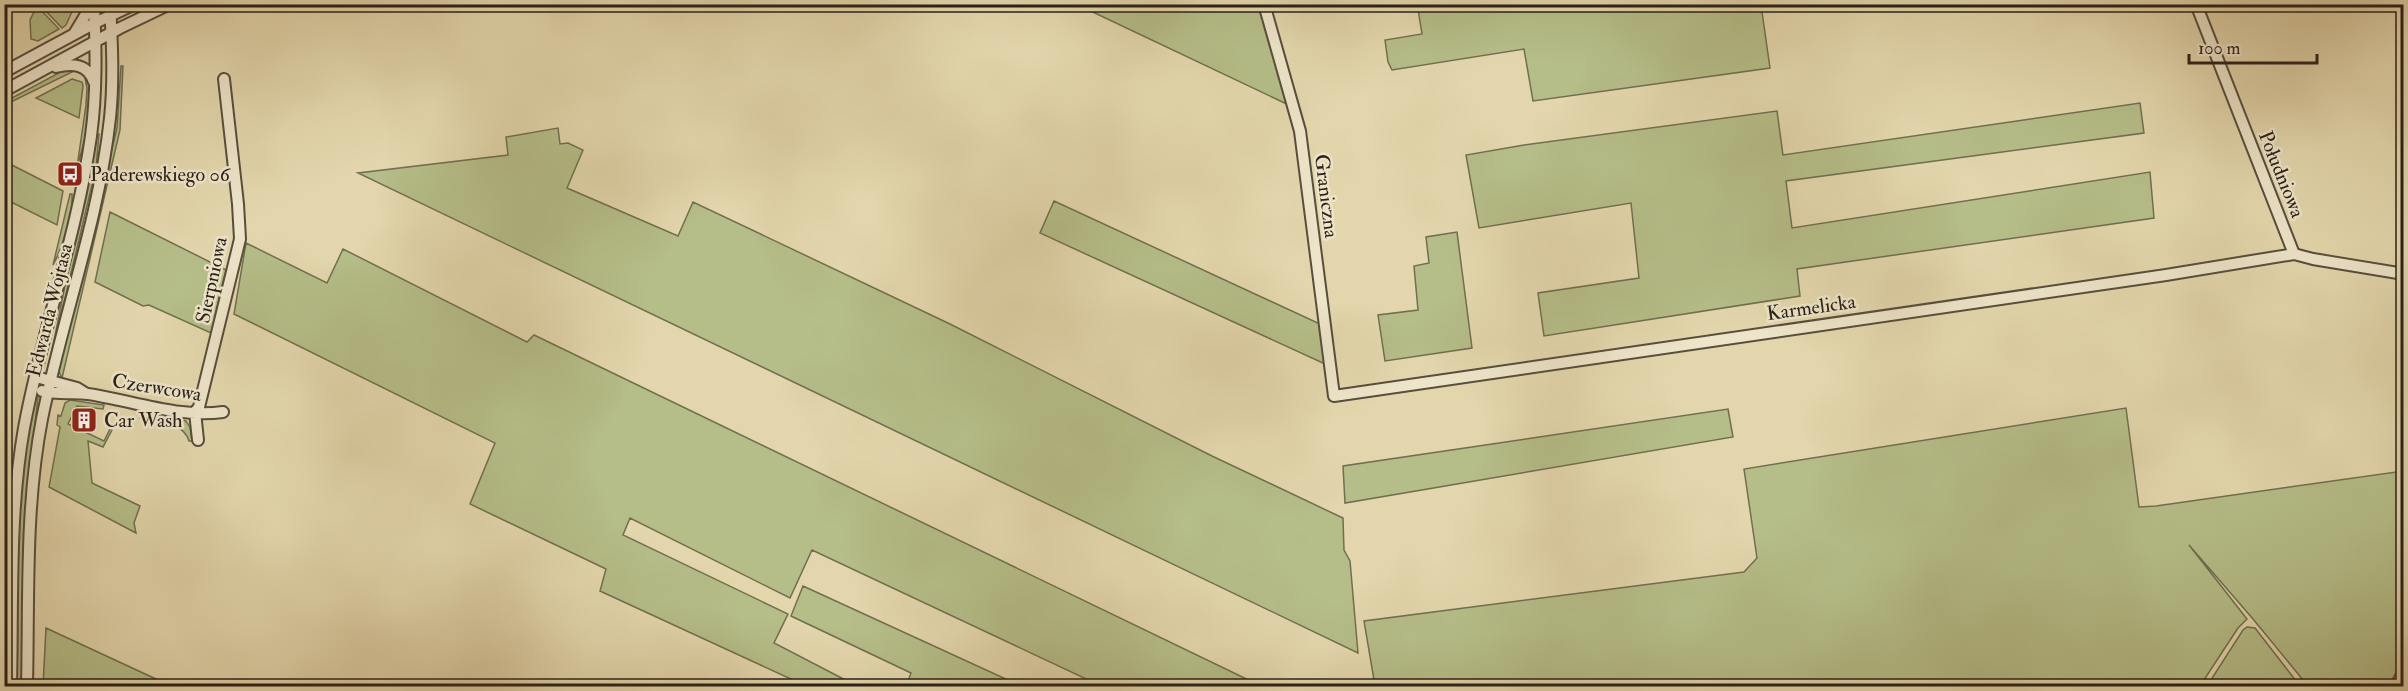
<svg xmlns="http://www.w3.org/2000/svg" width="2408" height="691" viewBox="0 0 2408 691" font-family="'IM FELL Double Pica',serif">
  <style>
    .green { fill: #b5bd88; stroke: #706f50; stroke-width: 1.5 }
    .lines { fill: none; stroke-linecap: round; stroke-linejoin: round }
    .minor-casing { stroke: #584e3c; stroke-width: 14 }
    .minor { stroke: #ede4c9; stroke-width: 10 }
    .labels { text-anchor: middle; stroke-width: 5; stroke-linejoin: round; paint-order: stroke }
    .poi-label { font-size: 20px; fill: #2a2117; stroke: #ede4c9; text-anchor: start }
    .street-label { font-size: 20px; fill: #2a2117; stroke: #ede4c9 }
  </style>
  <rect width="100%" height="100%" fill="#e3d6ac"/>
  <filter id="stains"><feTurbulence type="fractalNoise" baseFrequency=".00333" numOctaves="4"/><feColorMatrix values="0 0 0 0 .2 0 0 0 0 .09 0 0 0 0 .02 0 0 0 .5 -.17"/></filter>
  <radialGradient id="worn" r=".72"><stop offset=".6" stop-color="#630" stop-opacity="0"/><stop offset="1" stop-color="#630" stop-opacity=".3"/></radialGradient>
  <path class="green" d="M 1457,4 L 1761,5 L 1770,68 L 1533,101 L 1524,49 L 1392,70 L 1388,62 L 1385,40 L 1422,34 L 1418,9 Z
    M 40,5 L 75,5 L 66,25 L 62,28 Z
    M 1078,5 L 1259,5 L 1293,107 Z
    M 37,6 L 59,29 L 38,41 L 31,39 L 30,20 Z
    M 121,66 L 123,66 L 120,130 L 62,378 L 59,372 L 59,366 L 117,128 Z
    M 68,68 L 74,71 L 9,103 L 8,100 Z
    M 84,73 C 99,99 85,140 77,167 L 86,105 L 87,88 Z
    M 72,79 L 82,82 L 83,86 L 79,118 L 36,98 Z
    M 2140,103 L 2144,133 L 1786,181 L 1792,228 L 2150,172 L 2154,218 L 1797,269 L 1800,296 L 1544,336 L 1538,293 L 1639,278 L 1631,203 L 1479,228 L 1466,155 L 1524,145 L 1777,111 L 1783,155 Z
    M 558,128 L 560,144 L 568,143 L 583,150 L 567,188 L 678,236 L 693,202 L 950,324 L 1212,456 L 1343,518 L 1344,550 L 1350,561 L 1358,653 L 358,173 L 508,155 L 506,137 Z
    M 95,134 L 99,134 L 96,168 L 49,366 Z
    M 4,161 L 63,191 L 57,225 L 5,199 Z
    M 70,194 L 72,194 C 73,217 63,246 53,265 Z
    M 1054,201 L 1320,324 L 1325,364 L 1040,233 Z
    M 110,212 L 226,270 L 211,333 L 149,305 L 143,306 L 95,282 Z
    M 1457,232 L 1472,348 L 1385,361 L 1378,315 L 1418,310 L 1414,266 L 1429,263 L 1426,237 Z
    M 246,243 L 327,283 L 343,249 L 527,342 L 534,335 L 1261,686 L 1101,686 L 812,550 L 790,598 L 630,518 L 623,535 L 788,614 L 774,643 L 857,686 L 806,686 L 600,591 L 606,569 L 470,504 L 495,443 L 234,314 Z
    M 35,396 L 38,397 L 28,488 L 23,686 L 17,686 L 19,504 L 24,453 Z
    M 70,400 L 104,405 L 103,409 L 77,406 L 68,424 L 104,441 L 110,429 L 112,430 L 103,447 L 88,441 L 92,483 L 140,506 L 134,523 L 136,533 L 49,487 L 60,427 L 57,425 L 58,415 L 61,416 L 65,403 Z
    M 2126,408 L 2139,507 L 2156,506 L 2403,471 L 2403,686 L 2308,686 L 2253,619 L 2189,545 L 2247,619 L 2238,628 L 2200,686 L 1375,686 L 1364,621 L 1744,572 L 1757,558 L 1744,469 Z
    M 1728,409 L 1733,437 L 1345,503 L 1343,466 Z
    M 143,412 L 186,421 L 190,427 L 192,441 L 189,441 C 183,421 158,422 140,418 Z
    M 803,586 L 1021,686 L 906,686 L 911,673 L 791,616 Z
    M 2247,627 L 2255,628 L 2300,686 L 2207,686 L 2243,630 Z
    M 46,628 L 171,686 L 43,686 Z"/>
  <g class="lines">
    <defs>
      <path id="minor" d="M 1264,4 L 1300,131 L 1334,396 L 2166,275 L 2294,254
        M 2196,4 L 2294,254 L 2313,259 L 2404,274
        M 74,34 L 92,4
        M 56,67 C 73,63 88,64 94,82
        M 4,72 L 95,23 L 135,4
        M 4,91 L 120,28 L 170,4
        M 36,377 L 77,388 L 85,393
        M 42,391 C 58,395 73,392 88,394 C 134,401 177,418 223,412
        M 195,412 L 199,407 L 240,239 L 238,204 L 224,79
        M 195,412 L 198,440
        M 11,686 C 13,601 9,513 24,428 C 42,330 77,235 91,136 C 97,92 96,48 94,4
        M 27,686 C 29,598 25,507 42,419 C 62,319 99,220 110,118 C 114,80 112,42 110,4
        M 2396,686 L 2404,671"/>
    </defs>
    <use href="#minor" class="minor-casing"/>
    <use href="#minor" class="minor"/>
  </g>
  <defs>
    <symbol id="bus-square" viewBox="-11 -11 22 22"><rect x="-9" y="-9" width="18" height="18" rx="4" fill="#8f2418" stroke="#ede4c9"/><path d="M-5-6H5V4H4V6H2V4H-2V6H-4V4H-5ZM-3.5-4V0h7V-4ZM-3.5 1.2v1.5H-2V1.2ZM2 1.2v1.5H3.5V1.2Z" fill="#fff"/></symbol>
    <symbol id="building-square" viewBox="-11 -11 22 22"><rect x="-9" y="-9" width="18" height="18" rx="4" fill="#8f2418" stroke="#ede4c9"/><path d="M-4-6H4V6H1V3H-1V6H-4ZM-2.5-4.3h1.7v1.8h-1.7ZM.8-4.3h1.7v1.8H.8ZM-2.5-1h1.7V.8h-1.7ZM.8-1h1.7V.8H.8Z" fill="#fff"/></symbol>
  </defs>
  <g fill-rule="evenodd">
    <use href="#bus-square" x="55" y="159" width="30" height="30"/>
    <use href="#building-square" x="69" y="405" width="30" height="30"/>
  </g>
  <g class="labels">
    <g class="poi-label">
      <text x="90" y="181">Paderewskiego 06</text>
      <text x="104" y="427">Car Wash</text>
    </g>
    <g class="street-label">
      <text transform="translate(2282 174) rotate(68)" y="7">Południowa</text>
      <text transform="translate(1327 196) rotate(83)" y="7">Graniczna</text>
      <text transform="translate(211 280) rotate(-78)" y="7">Sierpniowa</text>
      <text transform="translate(1811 307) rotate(-8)" y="7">Karmelicka</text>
      <text transform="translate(49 310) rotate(-76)" y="7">Edwarda Wojtasa</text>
      <text transform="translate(157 387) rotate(9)" y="7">Czerwcowa</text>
    </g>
  </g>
  <rect width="2408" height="691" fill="none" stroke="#e3d6ac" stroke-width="24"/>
  <rect x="6" y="6" width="2396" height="679" fill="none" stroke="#2a2117" stroke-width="3"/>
  <rect x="12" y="12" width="2384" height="667" fill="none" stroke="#2a2117" stroke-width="1.5"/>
  <path d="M2189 54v9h128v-9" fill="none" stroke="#2a2117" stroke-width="3"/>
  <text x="2198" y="54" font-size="18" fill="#2a2117" stroke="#ede4c9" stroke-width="4.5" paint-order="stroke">100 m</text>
  <rect width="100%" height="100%" filter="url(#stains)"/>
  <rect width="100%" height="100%" fill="url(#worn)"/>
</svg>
